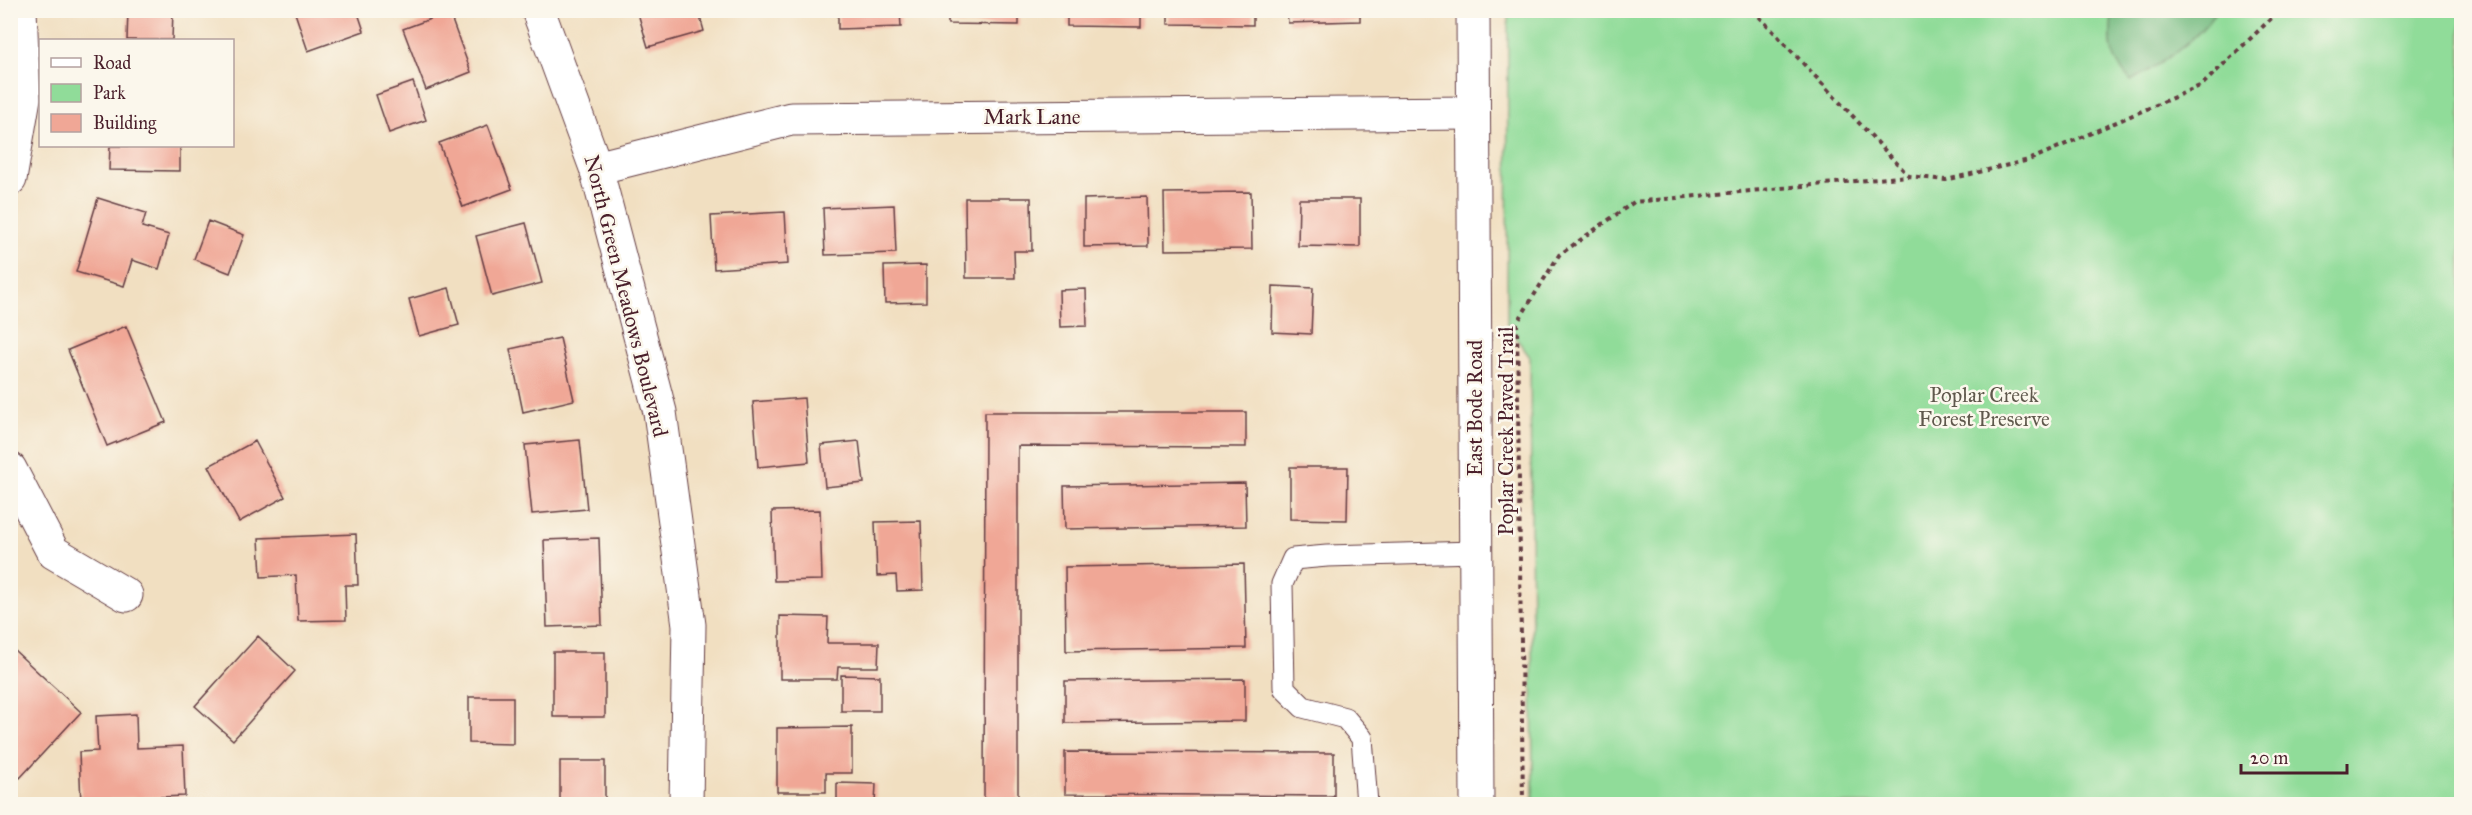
<svg xmlns="http://www.w3.org/2000/svg" width="2472" height="815" viewBox="0 0 2472 815" font-family="'IM FELL Great Primer',serif">
  <style>
    .green { fill: #90dc99; stroke: #6d7e62; stroke-width: 1.5 }
    .forest { fill: #74bc81; stroke: #5f6e56; stroke-width: 1.5 }
    .building { fill: #f0a796 }
    .lines { fill: none; stroke-linecap: round; stroke-linejoin: round }
    .service-casing { stroke: #633c42; stroke-width: 23 }
    .minor-casing { stroke: #633c42; stroke-width: 35 }
    .tertiary-casing { stroke: #633c42; stroke-width: 35 }
    .path { stroke: #633c42; stroke-width: 4; stroke-dasharray: 4.5 4.5; stroke-linecap: butt }
    .service { stroke: #fff; stroke-width: 21 }
    .minor { stroke: #fff; stroke-width: 33 }
    .tertiary { stroke: #fff; stroke-width: 33 }
    .labels { text-anchor: middle; stroke-width: 5; stroke-linejoin: round; paint-order: stroke }
    .street-label { font-size: 21px; fill: #4a1f2b; stroke: #fbf7ec }
    .park-label { font-size: 21px; fill: #5f584c; stroke: #fbf7ec }
  </style>
  <rect width="100%" height="100%" fill="#fbf7ec"/>
  <filter id="ink" filterUnits="userSpaceOnUse"><feTurbulence type="fractalNoise" baseFrequency=".0167" numOctaves="2"/><feDisplacementMap in="SourceGraphic" scale="12" xChannelSelector="R" yChannelSelector="G"/><feConvolveMatrix kernelMatrix="1 2 1 2 8 2 1 2 1" color-interpolation-filters="sRGB"/></filter>
  <filter id="wash" filterUnits="userSpaceOnUse"><feTurbulence type="fractalNoise" baseFrequency=".008" numOctaves="4" result="noise"/><feDisplacementMap in="SourceGraphic" scale="24" xChannelSelector="R" yChannelSelector="G"/><feGaussianBlur stdDeviation="1.35" result="paint"/><feColorMatrix in="noise" values="0 0 0 0 0 0 0 0 0 0 0 0 0 0 0 0 0 1.4 0 .05"/><feComposite in="paint" operator="in"/></filter>
  <g filter="url(#wash)">
    <rect width="100%" height="100%" fill="#f1dfc1"/>
    <path class="green" d="M 1508,11 L 2461,11 L 2461,804 L 1533,804 L 1530,357 L 1507,326 Z"/>
    <path class="forest" d="M 2112,11 L 2112,10 L 2217,11 C 2195,42 2164,62 2131,81 C 2107,54 2110,45 2112,11 Z"/>
    <g id="blocks">
      <path class="building" d="M 128,10 L 173,10 L 172,40 L 127,40 Z
        M 294,10 L 357,10 L 364,31 L 308,51 Z
        M 637,10 L 698,10 L 704,31 L 648,47 Z
        M 838,10 L 900,10 L 901,27 L 838,29 Z
        M 948,10 L 1019,10 L 1019,25 L 948,24 Z
        M 1067,10 L 1141,10 L 1141,27 L 1067,26 Z
        M 1168,10 L 1253,10 L 1253,25 L 1168,24 Z
        M 1287,10 L 1360,10 L 1360,21 L 1288,23 Z
        M 449,12 L 471,72 L 426,90 L 403,29 Z
        M 413,82 L 426,120 L 389,133 L 376,95 Z
        M 488,125 L 512,189 L 463,207 L 439,143 Z
        M 110,146 L 180,146 L 180,171 L 109,170 Z
        M 1251,192 L 1252,249 L 1165,250 L 1164,193 Z
        M 1147,197 L 1148,246 L 1084,247 L 1084,199 Z
        M 98,198 L 146,213 L 142,227 L 169,235 L 159,269 L 132,260 L 124,286 L 76,272 Z
        M 965,198 L 1031,198 L 1032,251 L 1014,251 L 1015,278 L 966,278 Z
        M 1299,199 L 1360,199 L 1360,247 L 1298,246 Z
        M 894,205 L 896,253 L 825,255 L 823,208 Z
        M 785,212 L 788,264 L 714,269 L 711,216 Z
        M 208,221 L 244,235 L 230,273 L 194,259 Z
        M 526,223 L 542,283 L 492,296 L 476,236 Z
        M 926,265 L 926,302 L 885,303 L 884,266 Z
        M 1273,286 L 1313,288 L 1311,334 L 1272,332 Z
        M 449,288 L 459,325 L 419,336 L 409,299 Z
        M 1086,289 L 1087,326 L 1060,327 L 1059,290 Z
        M 126,326 L 166,422 L 107,446 L 68,350 Z
        M 560,338 L 574,400 L 523,412 L 510,349 Z
        M 804,398 L 809,462 L 758,467 L 753,402 Z
        M 985,412 L 1246,412 L 1246,447 L 1018,446 L 1018,804 L 984,804 Z
        M 580,440 L 587,509 L 532,514 L 525,445 Z
        M 255,441 L 285,497 L 239,522 L 209,466 Z
        M 859,441 L 864,483 L 825,487 L 821,445 Z
        M 1290,467 L 1348,467 L 1347,520 L 1290,519 Z
        M 1245,483 L 1246,526 L 1065,529 L 1064,486 Z
        M 820,510 L 822,580 L 774,581 L 772,511 Z
        M 921,521 L 923,590 L 897,591 L 896,575 L 877,576 L 875,522 Z
        M 356,534 L 358,585 L 345,585 L 346,620 L 298,621 L 296,575 L 261,577 L 259,538 Z
        M 599,538 L 602,625 L 547,627 L 544,540 Z
        M 1244,564 L 1246,648 L 1066,651 L 1065,567 Z
        M 780,616 L 828,617 L 827,643 L 879,643 L 878,667 L 838,667 L 837,679 L 780,679 Z
        M 258,636 L 295,671 L 233,740 L 195,706 Z
        M 14,650 L 81,712 L 20,778 L 10,769 L 10,654 Z
        M 553,652 L 605,652 L 605,717 L 553,717 Z
        M 841,675 L 880,676 L 880,711 L 841,711 Z
        M 1245,679 L 1245,721 L 1065,723 L 1065,681 Z
        M 469,697 L 513,697 L 513,744 L 469,743 Z
        M 136,714 L 137,748 L 183,746 L 185,796 L 110,799 L 110,804 L 81,804 L 79,752 L 98,751 L 96,716 Z
        M 852,727 L 852,773 L 826,773 L 826,792 L 777,792 L 777,728 Z
        M 1065,752 L 1334,753 L 1334,796 L 1065,794 Z
        M 560,761 L 605,761 L 605,804 L 560,804 Z
        M 837,783 L 876,784 L 875,804 L 837,804 Z"/>
    </g>
  </g>
  <g filter="url(#ink)">
    <use href="#blocks" fill-opacity="0" stroke="#633c42" stroke-width="1.5"/>
    <g class="lines">
      <defs>
        <path id="service" d="M 1367,804 L 1362,738 L 1345,718 L 1303,707 L 1284,688 L 1282,584 L 1293,559 L 1327,556 L 1475,552"/>
        <path id="minor" d="M 538,10 L 596,168 L 660,412 L 689,625 L 686,804
          M 596,168 L 791,119 L 1473,113
          M 10,179 L 24,98 L 20,10
          M 10,469 L 53,552 L 126,595"/>
        <path id="tertiary" d="M 1473,10 L 1477,804"/>
      </defs>
      <use href="#service" class="service-casing"/>
      <use href="#minor" class="minor-casing"/>
      <use href="#tertiary" class="tertiary-casing"/>
      <path class="path" d="M 1753,10 L 1908,175
        M 1523,804 L 1517,323 L 1559,255 L 1634,202 L 1909,176 L 1946,180 L 2029,160 L 2202,85 L 2280,10"/>
      <use href="#service" class="service"/>
      <use href="#minor" class="minor"/>
      <use href="#tertiary" class="tertiary"/>
    </g>
  </g>
  <g class="labels">
    <g class="street-label">
      <text x="1032" y="124">Mark Lane</text>
      <text transform="translate(626 296) rotate(76)" y="7">North Green Meadows Boulevard</text>
      <text transform="translate(1475 408) rotate(-90)" y="7">East Bode Road</text>
      <text transform="translate(1506 431) rotate(-90)" y="7">Poplar Creek Paved Trail</text>
    </g>
    <g class="park-label">
      <text x="1984" y="402">Poplar Creek<tspan x="1984" dy="24">Forest Preserve</tspan></text>
    </g>
  </g>
  <rect width="2472" height="815" fill="none" stroke="#fbf7ec" stroke-width="36"/>
  <rect x="39" y="39" width="195" height="108" fill="#fbf7ec" stroke="#b4a19f" stroke-width="1.5"/>
  <rect x="51" y="58" width="30" height="9" fill="#ffffff" stroke="#b4a19f" stroke-width="1.5"/>
  <text x="93" y="69" font-size="18" fill="#4a1f2b">Road</text>
  <rect x="51" y="84" width="30" height="18" fill="#90dc99" stroke="#b4a19f" stroke-width="1.5"/>
  <text x="93" y="99" font-size="18" fill="#4a1f2b">Park</text>
  <rect x="51" y="114" width="30" height="18" fill="#f0a796" stroke="#b4a19f" stroke-width="1.5"/>
  <text x="93" y="129" font-size="18" fill="#4a1f2b">Building</text>
  <path d="M2241 764v9h106v-9" fill="none" stroke="#4a1f2b" stroke-width="3"/>
  <text x="2250" y="764" font-size="18" fill="#4a1f2b" stroke="#fbf7ec" stroke-width="4.5" paint-order="stroke">20 m</text>
</svg>
